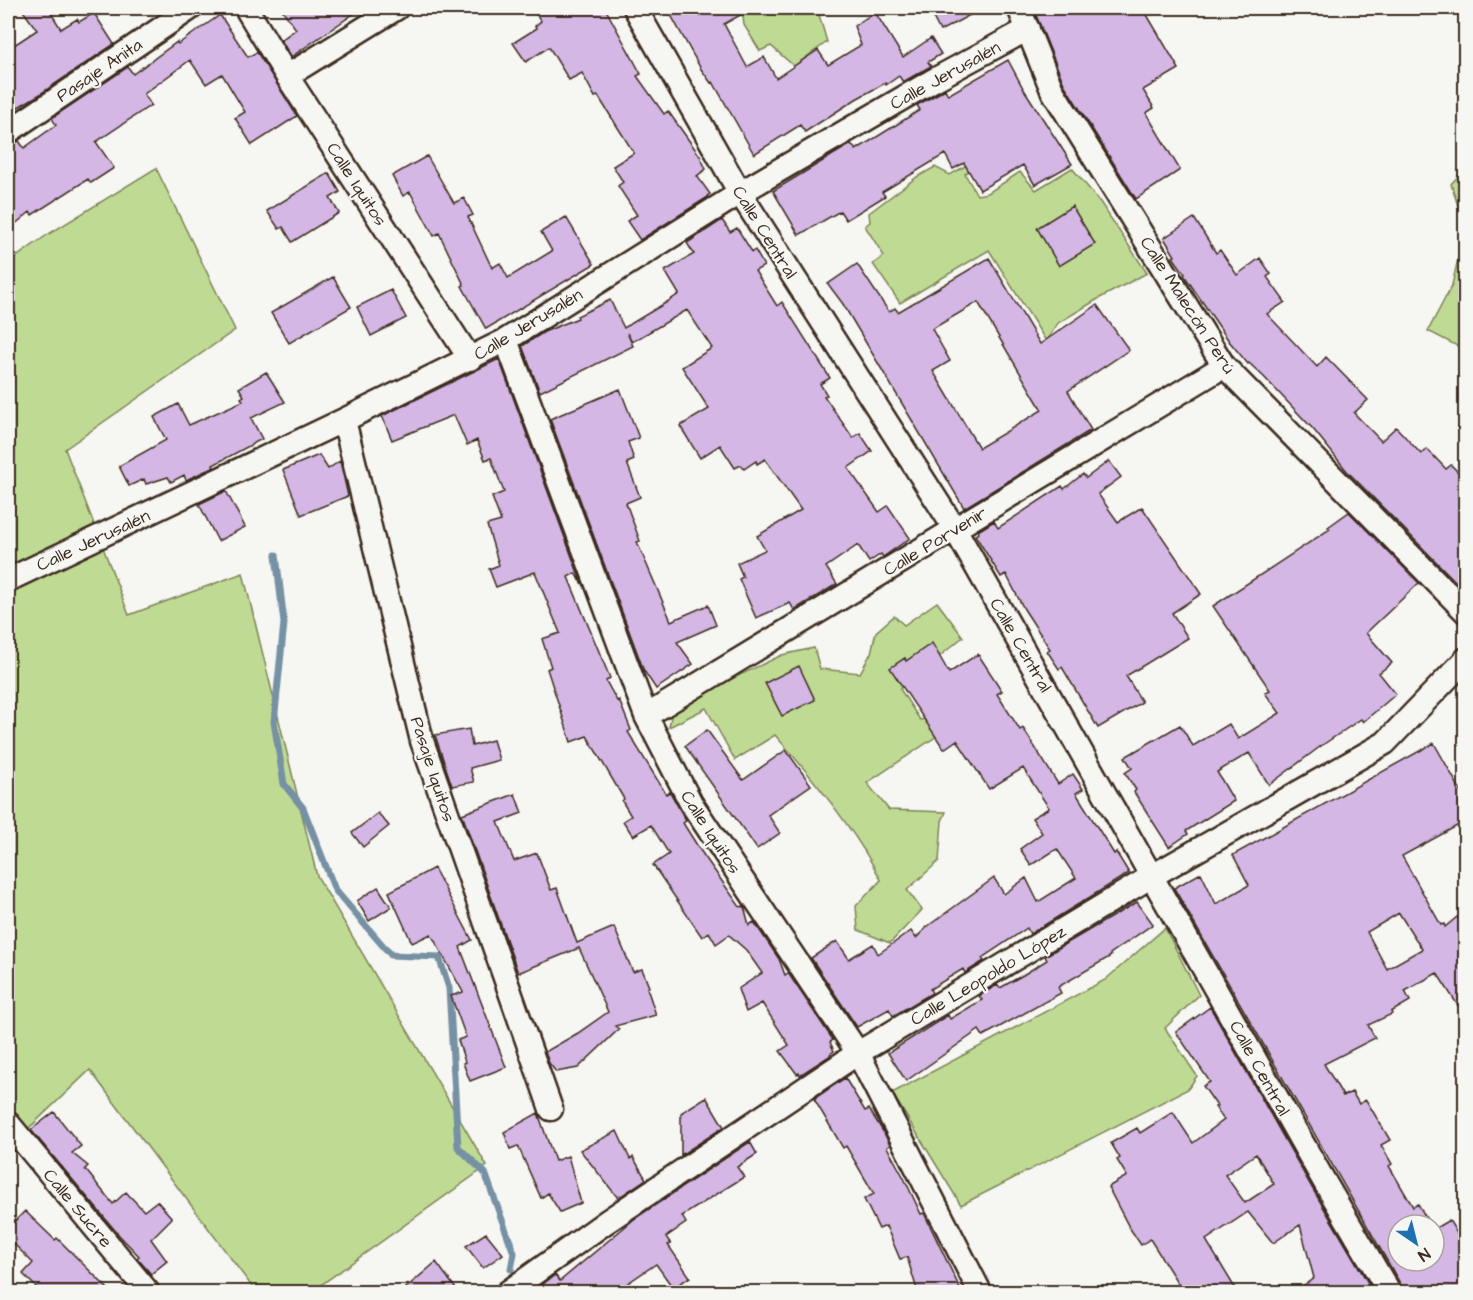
<svg xmlns="http://www.w3.org/2000/svg" width="1473" height="1300" viewBox="0 0 1473 1300" font-family="'Architects Daughter',sans-serif">
  <style>
    .green { fill: #bfdb93; stroke: #7d8258; stroke-width: 1.5 }
    .lines { fill: none; stroke-linecap: round; stroke-linejoin: round }
    .stream { stroke: #7690a4; stroke-width: 7 }
    .building { fill: #d4b7e5; stroke: #3b2a1e; stroke-width: 1.5; fill-rule: evenodd }
    .minor-casing { stroke: #3b2a1e; stroke-width: 27 }
    .minor { stroke: #f6f6f2; stroke-width: 22 }
    .labels { text-anchor: middle; stroke-width: 4.5; stroke-linejoin: round; paint-order: stroke }
    .street-label { font-size: 18px; fill: #3b2a1e; stroke: #f6f6f2 }
  </style>
  <rect width="100%" height="100%" fill="#f6f6f2"/>
  <filter id="ink" filterUnits="userSpaceOnUse"><feTurbulence type="fractalNoise" baseFrequency=".0167" numOctaves="2"/><feDisplacementMap in="SourceGraphic" scale="12" xChannelSelector="R" yChannelSelector="G"/><feConvolveMatrix kernelMatrix="1 2 1 2 8 2 1 2 1" color-interpolation-filters="sRGB"/></filter>
  <g filter="url(#ink)">
    <path class="green" d="M 742,8 L 817,8 L 827,42 L 794,66 L 771,46 L 760,51 L 744,25 Z
      M 1005,143 L 965,174 L 977,195 L 988,193 L 1020,172 L 1036,190 L 1072,168 L 1100,202 L 1147,273 L 1098,299 L 1058,323 L 1046,341 L 989,250 L 900,303 L 873,264 L 884,256 L 865,226 L 870,222 L 869,213 L 917,177 L 935,167 L 950,175 Z
      M 156,168 L 235,330 L 65,449 L 129,615 L 243,573 L 317,876 L 487,1166 L 311,1292 L 256,1292 L 90,1070 L 8,1148 L 8,263 L 47,235 Z
      M 1465,169 L 1465,228 L 1451,184 Z
      M 1465,229 L 1466,350 L 1465,350 L 1428,331 L 1452,285 Z
      M 937,602 L 963,637 L 900,689 L 920,720 L 934,718 L 943,732 L 867,783 L 889,810 L 946,812 L 942,821 L 939,861 L 907,890 L 922,910 L 890,943 L 858,930 L 856,906 L 881,880 C 855,829 813,778 775,735 L 735,760 L 706,708 L 669,727 L 673,707 L 782,655 L 814,648 L 820,669 L 860,673 L 871,653 L 876,632 L 894,616 L 904,625 Z
      M 1165,928 L 1199,995 L 1165,1028 L 1197,1076 L 1188,1089 L 961,1205 L 892,1093 L 1105,980 Z"/>
    <g class="lines">
      <path class="stream" d="M 276,555 L 284,623 L 274,722 L 284,784 L 303,808 L 335,890 L 391,955 L 439,957 L 449,988 L 458,1147 L 485,1173 L 514,1253 L 511,1269"/>
    </g>
    <path class="building" d="M 21,8 L 48,8 L 61,29 L 77,19 L 79,22 L 94,13 L 114,44 L 37,96 L 8,113 L 8,49 L 37,30 Z
      M 281,8 L 362,8 L 291,57 L 281,40 L 296,29 Z
      M 532,8 L 605,8 L 641,74 L 637,76 L 664,114 L 668,111 L 700,156 L 706,169 L 697,176 L 710,194 L 707,196 L 708,197 L 640,240 L 627,221 L 637,215 L 618,186 L 623,182 L 613,166 L 634,153 L 598,96 L 595,97 L 582,73 L 569,80 L 549,47 L 526,62 L 513,43 L 537,28 L 535,26 L 541,21 Z
      M 667,8 L 753,8 L 724,24 L 747,67 L 764,57 L 776,78 L 818,50 L 828,65 L 861,45 L 854,26 L 875,12 L 903,57 L 931,38 L 941,54 L 928,62 L 931,66 L 903,82 L 899,76 L 886,85 L 885,83 L 856,99 L 805,132 L 800,125 L 754,154 L 713,82 L 711,83 L 701,69 Z
      M 928,8 L 983,8 L 940,31 Z
      M 1033,8 L 1143,8 L 1179,69 L 1143,90 L 1154,108 L 1146,113 L 1180,170 L 1136,199 L 1064,84 Z
      M 220,15 L 248,57 L 257,52 L 297,116 L 252,145 L 235,118 L 245,112 L 222,74 L 206,84 L 190,60 L 144,94 L 151,105 L 96,142 L 114,168 L 91,183 L 88,179 L 32,215 L 30,212 L 8,230 L 8,145 L 19,141 L 24,148 L 56,125 L 52,118 L 128,67 L 133,74 L 177,42 L 178,44 Z
      M 1008,60 L 1023,88 L 1072,164 L 1035,185 L 1023,165 L 980,190 L 964,163 L 953,169 L 945,154 L 882,192 L 885,196 L 846,220 L 840,211 L 799,235 L 773,191 L 851,144 L 856,150 L 920,110 L 917,105 L 939,93 L 945,89 L 948,95 Z
      M 427,156 L 454,203 L 464,198 L 473,215 L 468,217 L 492,268 L 500,263 L 508,278 L 552,251 L 541,232 L 566,217 L 594,264 L 486,329 L 462,286 L 464,285 L 439,233 L 434,236 L 410,192 L 403,196 L 392,176 Z
      M 329,173 L 340,192 L 330,198 L 339,213 L 292,242 L 283,227 L 279,229 L 267,211 Z
      M 1072,206 L 1095,244 L 1059,266 L 1037,228 Z
      M 1194,218 L 1216,253 L 1220,250 L 1237,275 L 1260,258 L 1271,274 L 1267,277 L 1285,302 L 1267,314 L 1317,367 L 1326,357 L 1368,400 L 1354,413 L 1381,441 L 1396,427 L 1421,454 L 1427,449 L 1446,469 L 1451,465 L 1466,480 L 1466,592 L 1347,471 L 1313,429 L 1264,377 L 1249,363 L 1248,364 L 1229,341 L 1184,275 L 1185,274 L 1173,257 L 1175,256 L 1164,238 Z
      M 722,220 L 730,232 L 737,228 L 752,252 L 755,250 L 764,266 L 755,271 L 777,306 L 782,302 L 830,378 L 820,384 L 827,395 L 824,396 L 853,438 L 860,433 L 872,451 L 848,468 L 879,512 L 888,506 L 910,538 L 883,557 L 881,554 L 869,562 L 858,545 L 826,567 L 837,584 L 794,610 L 790,603 L 756,618 L 739,579 L 743,577 L 737,563 L 765,550 L 757,536 L 801,510 L 765,459 L 757,464 L 756,461 L 744,469 L 741,465 L 735,468 L 720,445 L 700,458 L 680,426 L 709,409 L 682,367 L 712,348 L 687,310 L 632,342 L 627,333 L 633,346 L 540,392 L 522,346 L 544,332 L 578,318 L 577,316 L 610,300 L 624,328 L 667,302 L 679,294 L 665,271 L 694,254 L 687,243 Z
      M 989,258 L 1040,344 L 1097,305 L 1129,350 L 1068,391 L 1091,430 L 964,508 L 843,304 L 828,284 L 857,264 L 889,312 L 895,308 L 898,312 ZM 978,302 L 1042,410 L 979,448 L 933,371 L 950,361 L 932,329 Z
      M 333,277 L 351,307 L 289,343 L 271,313 Z
      M 391,290 L 406,318 L 371,336 L 357,307 Z
      M 499,359 L 582,584 L 575,573 L 568,577 L 610,678 L 606,681 L 617,701 L 619,700 L 631,730 L 628,732 L 666,794 L 670,792 L 686,821 L 683,823 L 700,850 L 740,907 L 744,906 L 749,925 L 754,922 L 779,959 L 785,975 L 788,973 L 833,1040 L 830,1042 L 834,1051 L 830,1054 L 831,1055 L 800,1075 L 799,1073 L 797,1074 L 780,1051 L 789,1045 L 762,1003 L 746,1012 L 738,989 L 762,973 L 746,950 L 729,935 L 716,944 L 709,932 L 702,937 L 653,865 L 669,854 L 651,825 L 633,836 L 623,821 L 631,816 L 622,801 L 624,799 L 587,736 L 571,742 L 547,669 L 551,667 L 542,639 L 560,633 L 535,572 L 496,587 L 489,569 L 499,565 L 487,525 L 501,521 L 492,497 L 504,492 L 491,458 L 485,460 L 477,440 L 467,445 L 454,415 L 392,440 L 382,416 Z
      M 266,372 L 285,402 L 251,418 L 262,439 L 213,465 L 214,467 L 186,480 L 184,475 L 171,482 L 168,477 L 146,484 L 144,479 L 129,486 L 119,466 L 166,440 L 154,417 L 178,404 L 189,425 L 243,401 L 241,398 L 244,396 L 239,388 Z
      M 620,389 L 639,438 L 628,442 L 634,460 L 627,463 L 640,497 L 626,503 L 640,541 L 637,542 L 671,621 L 708,605 L 716,625 L 677,642 L 693,664 L 656,689 L 644,671 L 550,419 Z
      M 319,455 L 328,469 L 340,461 L 348,496 L 301,515 L 283,470 Z
      M 1109,461 L 1121,477 L 1098,494 L 1118,522 L 1142,507 L 1201,594 L 1172,613 L 1188,638 L 1126,676 L 1142,702 L 1098,728 L 1062,667 L 1059,669 L 1047,651 L 1050,649 L 1024,609 L 1006,574 L 1001,577 L 975,535 L 979,533 L 978,531 L 994,521 L 998,528 L 1062,486 L 1064,489 L 1083,474 L 1086,478 Z
      M 226,491 L 245,527 L 218,541 L 199,504 Z
      M 1349,512 L 1419,583 L 1366,633 L 1392,663 L 1379,673 L 1396,694 L 1363,722 L 1361,719 L 1321,746 L 1269,785 L 1249,753 L 1217,772 L 1234,801 L 1186,831 L 1188,834 L 1169,847 L 1134,792 L 1136,790 L 1125,773 L 1132,768 L 1125,757 L 1180,725 L 1193,746 L 1229,724 L 1238,739 L 1280,713 L 1265,693 L 1270,690 L 1213,606 L 1330,529 L 1328,527 Z
      M 932,643 L 949,673 L 978,654 L 1002,691 L 997,694 L 1020,730 L 1023,728 L 1058,784 L 1073,774 L 1083,789 L 1076,793 L 1114,854 L 1116,852 L 1129,873 L 1030,934 L 1027,928 L 982,958 L 984,961 L 965,973 L 963,969 L 930,989 L 932,993 L 893,1016 L 889,1009 L 857,1027 L 811,958 L 837,941 L 849,959 L 873,944 L 878,954 L 911,931 L 916,938 L 928,926 L 994,878 L 1004,894 L 1026,878 L 1038,902 L 1076,878 L 1057,849 L 1031,865 L 1020,849 L 1042,833 L 1032,818 L 1049,808 L 1023,768 L 989,789 L 957,740 L 944,749 L 890,668 L 905,658 L 906,661 Z
      M 799,666 L 815,700 L 782,716 L 765,683 Z
      M 469,729 L 472,746 L 493,740 L 499,760 L 470,768 L 474,782 L 452,786 L 435,735 Z
      M 707,730 L 743,780 L 786,750 L 811,785 L 768,815 L 780,833 L 757,849 L 685,746 Z
      M 1434,743 L 1466,800 L 1466,821 L 1402,856 L 1441,925 L 1444,924 L 1445,927 L 1457,917 L 1466,927 L 1466,1018 L 1437,973 L 1405,991 L 1410,1001 L 1391,1012 L 1392,1014 L 1368,1025 L 1375,1038 L 1324,1064 L 1343,1096 L 1352,1092 L 1359,1104 L 1366,1100 L 1390,1140 L 1381,1145 L 1392,1164 L 1389,1166 L 1413,1207 L 1418,1204 L 1430,1225 L 1398,1225 L 1398,1261 L 1434,1261 L 1434,1229 L 1449,1220 L 1466,1248 L 1466,1293 L 1402,1293 L 1401,1285 L 1174,888 L 1201,873 L 1216,904 L 1249,885 L 1233,855 ZM 1399,913 L 1422,949 L 1387,969 L 1367,932 Z
      M 515,794 L 522,813 L 498,822 L 514,861 L 537,853 L 551,890 L 557,888 L 577,943 L 614,927 L 633,972 L 642,969 L 649,987 L 647,988 L 656,1015 L 615,1026 L 619,1029 L 578,1068 L 556,1072 L 549,1063 L 545,1052 L 578,1033 L 608,1012 L 579,948 L 518,973 L 462,814 Z
      M 378,813 L 389,826 L 363,847 L 352,833 Z
      M 434,868 L 472,940 L 460,947 L 506,1067 L 470,1081 L 463,1063 L 465,1062 L 458,1040 L 466,1037 L 451,996 L 463,992 L 431,934 L 412,943 L 389,892 Z
      M 378,887 L 391,907 L 369,921 L 357,901 Z
      M 1137,902 L 1153,924 L 1110,954 L 1111,956 L 1058,987 L 1061,993 L 983,1036 L 979,1030 L 906,1081 L 888,1053 L 948,1015 L 950,1019 L 982,1000 L 979,996 L 997,985 L 1000,988 L 1023,975 L 1047,960 L 1045,956 Z
      M 1210,1007 L 1312,1188 L 1374,1293 L 1293,1293 L 1314,1278 L 1300,1225 L 1273,1243 L 1248,1212 L 1206,1240 L 1238,1293 L 1184,1293 L 1150,1239 L 1141,1245 L 1129,1227 L 1108,1187 L 1127,1176 L 1117,1160 L 1120,1158 L 1111,1143 L 1137,1128 L 1140,1133 L 1173,1112 L 1193,1143 L 1224,1120 L 1215,1107 L 1217,1106 L 1203,1086 L 1210,1082 L 1176,1032 ZM 1256,1154 L 1274,1184 L 1245,1203 L 1225,1175 Z
      M 845,1078 L 865,1111 L 869,1109 L 884,1133 L 890,1145 L 887,1147 L 904,1178 L 921,1214 L 924,1213 L 962,1293 L 918,1293 L 907,1257 L 900,1259 L 886,1226 L 879,1229 L 864,1199 L 874,1194 L 846,1146 L 843,1148 L 814,1099 Z
      M 706,1097 L 724,1127 L 681,1155 L 681,1113 Z
      M 54,1112 L 81,1146 L 72,1153 L 88,1166 L 85,1169 L 113,1204 L 126,1192 L 144,1211 L 157,1201 L 172,1218 L 151,1239 L 167,1261 L 151,1274 L 137,1258 L 139,1256 L 119,1235 L 31,1130 Z
      M 538,1113 L 555,1161 L 568,1156 L 581,1203 L 560,1212 L 548,1193 L 541,1198 L 518,1146 L 510,1149 L 504,1132 Z
      M 617,1131 L 630,1159 L 633,1157 L 646,1179 L 618,1198 L 580,1150 Z
      M 750,1142 L 757,1154 L 737,1167 L 744,1177 L 682,1216 L 686,1223 L 666,1237 L 671,1244 L 668,1245 L 690,1277 L 673,1288 L 656,1264 L 613,1293 L 531,1293 L 555,1275 L 560,1281 L 633,1220 Z
      M 25,1211 L 55,1240 L 57,1238 L 112,1293 L 42,1293 L 23,1274 L 33,1263 L 8,1238 L 8,1228 Z
      M 486,1233 L 503,1254 L 483,1268 L 466,1246 Z
      M 436,1262 L 459,1293 L 400,1293 Z"/>
    <g class="lines">
      <defs>
        <path id="minor" d="M 246,8 L 287,76 L 470,359
          M 635,8 L 740,193 L 955,529 L 1324,1181 L 1389,1292
          M 1019,8 L 1052,90 L 1224,366 L 1466,612
          M 287,76 L 397,8
          M 8,132 L 191,8
          M 506,340 L 646,716 L 691,803 L 858,1053 L 980,1292
          M 344,420 L 422,741 L 551,1109
          M 8,580 L 344,420 L 506,340 L 740,193 L 932,81 L 1028,29
          M 646,716 L 1224,366
          M 8,1123 L 148,1292
          M 508,1292 L 606,1222 L 858,1053 L 1152,876 L 1385,743 L 1466,659"/>
      </defs>
      <use href="#minor" class="minor-casing"/>
      <use href="#minor" class="minor"/>
    </g>
  </g>
  <g class="labels">
    <g class="street-label">
      <text transform="translate(99 70) rotate(-34)" y="6">Pasaje Anita</text>
      <text transform="translate(945 75) rotate(-29)" y="6">Calle Jerusalén</text>
      <text transform="translate(357 184) rotate(57)" y="6">Calle Iquitos</text>
      <text transform="translate(765 232) rotate(58)" y="6">Calle Central</text>
      <text transform="translate(1188 305) rotate(57)" y="6">Calle Malecón Perú</text>
      <text transform="translate(528 324) rotate(-31)" y="6">Calle Jerusalén</text>
      <text transform="translate(93 540) rotate(-25)" y="6">Calle Jerusalén</text>
      <text transform="translate(935 541) rotate(-31)" y="6">Calle Porvenir</text>
      <text transform="translate(1021 645) rotate(60)" y="6">Calle Central</text>
      <text transform="translate(433 769) rotate(72)" y="6">Pasaje Iquitos</text>
      <text transform="translate(711 832) rotate(57)" y="6">Calle Iquitos</text>
      <text transform="translate(988 975) rotate(-31)" y="6">Calle Leopoldo López</text>
      <text transform="translate(1260 1068) rotate(61)" y="6">Calle Central</text>
      <text transform="translate(78 1208) rotate(50)" y="6">Calle Sucre</text>
    </g>
  </g>
  <rect width="1473" height="1300" fill="none" stroke="#f6f6f2" stroke-width="30"/>
  <rect x="15" y="15" width="1443" height="1270" fill="none" stroke="#3b2a1e" stroke-width="2" filter="url(#ink)"/>
  <g transform="translate(1416 1243) rotate(145)"><circle r="28" fill="#f6f6f2" stroke="#aba49d" stroke-width="1.5"/>
  <path d="M0-4.5L10 22L0 15L-10 22Z" fill="#1f6fb2"/>
  <text y="-9" font-size="16" font-weight="bold" text-anchor="middle" fill="#3b2a1e">N</text>
  </g>
</svg>
